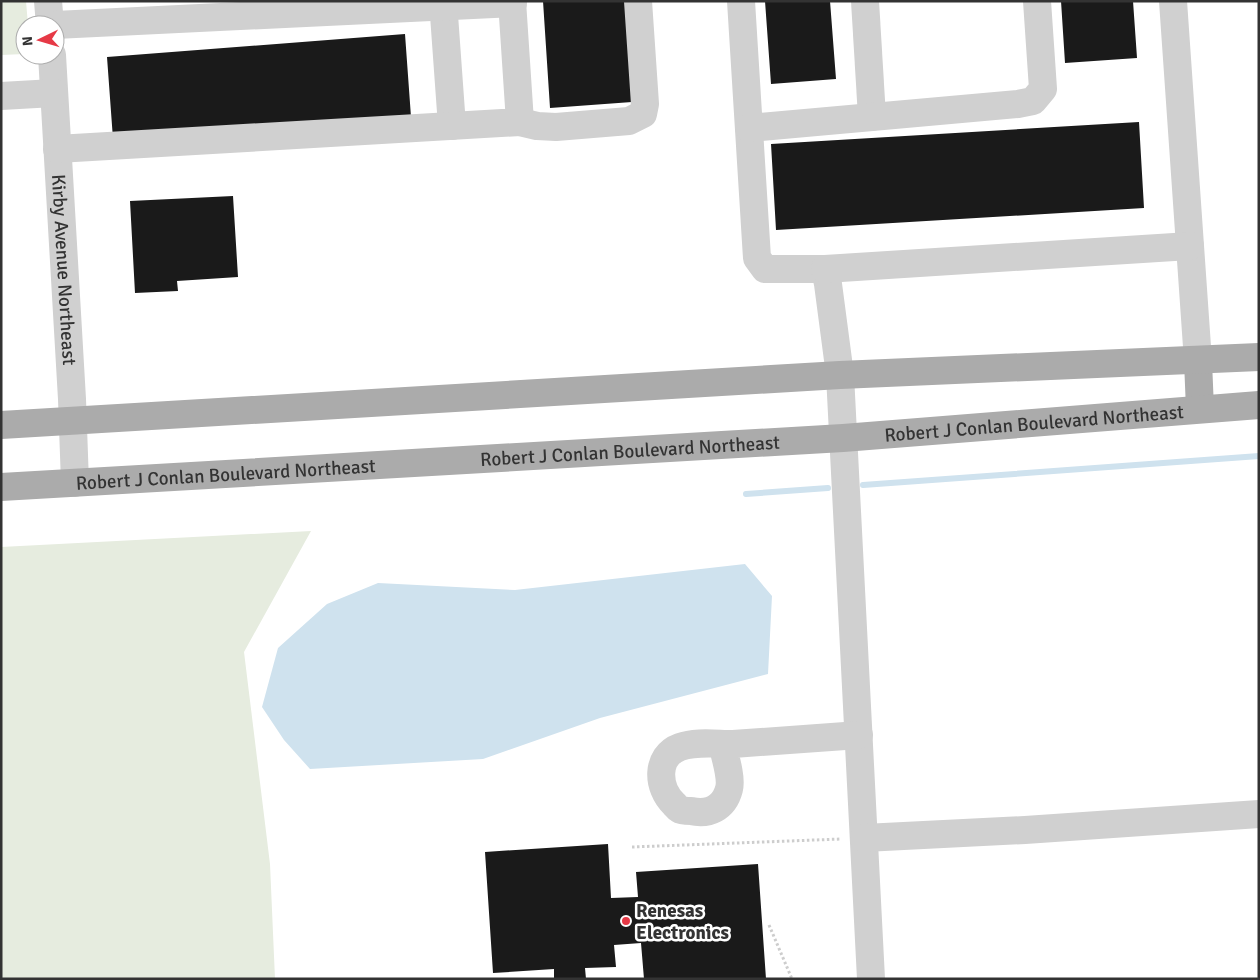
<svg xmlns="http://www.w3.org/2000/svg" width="1260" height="980" viewBox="0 0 1260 980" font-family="Signika,sans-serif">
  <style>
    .green { fill: #e6ecdf }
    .water { fill: #cfe2ee }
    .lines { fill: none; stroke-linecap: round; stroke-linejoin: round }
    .stream { stroke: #cfe2ee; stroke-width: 6 }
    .building { fill: #1a1a1a }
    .path { stroke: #cdcdcd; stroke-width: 3; stroke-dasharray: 2.5 2.5; stroke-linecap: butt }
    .minor { stroke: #d0d0d0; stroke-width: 28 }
    .major { stroke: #ababab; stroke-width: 28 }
    .poi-dot { fill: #e63946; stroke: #fff; stroke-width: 2 }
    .labels { text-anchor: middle; stroke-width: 5; stroke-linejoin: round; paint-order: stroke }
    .street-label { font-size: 19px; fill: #333; stroke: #fff }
    .poi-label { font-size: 19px; font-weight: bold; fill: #333; stroke: #fff; text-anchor: start }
  </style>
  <rect width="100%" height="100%" fill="#fff"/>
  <path class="green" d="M 1,1 L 26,1 L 28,25 L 25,25 L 25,54 L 1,55 Z
    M 311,531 L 244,652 L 270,864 L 275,979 L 1,979 L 1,547 Z"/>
  <path class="water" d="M 745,564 L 772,596 L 768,674 L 600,718 L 483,759 L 310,769 L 284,740 L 262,707 L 278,648 L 327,604 L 378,583 L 515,590 Z"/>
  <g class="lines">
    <path class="stream" d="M 863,485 L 1259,456
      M 746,494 L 828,488"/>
  </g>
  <path class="building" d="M 543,1 L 625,1 L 632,102 L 550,108 Z
    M 765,1 L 830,1 L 836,79 L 771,84 Z
    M 1061,1 L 1133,1 L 1137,58 L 1065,63 Z
    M 405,34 L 411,117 L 113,139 L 107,57 Z
    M 1139,122 L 1144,208 L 776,230 L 771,144 Z
    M 233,196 L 238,277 L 177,281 L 178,291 L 135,293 L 130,201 Z
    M 608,844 L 611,898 L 638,897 L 636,872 L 758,864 L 766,979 L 644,979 L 641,943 L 614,945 L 616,967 L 585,968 L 586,979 L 554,979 L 554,969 L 493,973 L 485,852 Z"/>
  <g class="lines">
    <path class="path" d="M 632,847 L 841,839
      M 769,925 L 792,979"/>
    <g class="minor">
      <path d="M 48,1 L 50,25"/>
      <path d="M 443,1 L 452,126"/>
      <path d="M 741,1 L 757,258 L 765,269 L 825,269 L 828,284 L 840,375 L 871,979"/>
      <path d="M 865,1 L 872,117"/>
      <path d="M 1173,1 L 1198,361"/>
      <path d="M 55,25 L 513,3"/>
      <path id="s1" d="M 52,55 L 72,399 L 75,483"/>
      <path d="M 1,96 L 54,93"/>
      <path d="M 520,122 L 537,126 L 556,127 L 629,121 L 643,114 L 645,104 L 638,1"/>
      <path d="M 749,128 L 1018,104 L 1033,101 L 1043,89 L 1037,1"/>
      <path d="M 57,149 L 520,122 L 512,1"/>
      <path d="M 825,269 L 1190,246"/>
      <path d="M 722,744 C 725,756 732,778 729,789 C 724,808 709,815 691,811 C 688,811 682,811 679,809 C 677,808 676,806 674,804 C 657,788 655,756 680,747 C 696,741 716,744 733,744 L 859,735"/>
      <path d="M 864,838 L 1025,830 L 1259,814"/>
    </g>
    <g class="major">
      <path d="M 1198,361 L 1200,409"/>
      <path d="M 1,425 L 840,375 L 1259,357"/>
      <path id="s2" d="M 1,487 L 843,438 L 1259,405"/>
    </g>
  </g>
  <circle class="poi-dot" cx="626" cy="921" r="5"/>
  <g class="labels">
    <g class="street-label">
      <text dy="7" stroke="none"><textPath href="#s1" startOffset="215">Kirby Avenue Northeast</textPath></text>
      <text dy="7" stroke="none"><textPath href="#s2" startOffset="1035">Robert J Conlan Boulevard Northeast</textPath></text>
      <text dy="7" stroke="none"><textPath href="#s2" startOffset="630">Robert J Conlan Boulevard Northeast</textPath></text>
      <text dy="7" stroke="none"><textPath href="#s2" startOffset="225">Robert J Conlan Boulevard Northeast</textPath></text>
    </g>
    <g class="poi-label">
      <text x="636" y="917">Renesas<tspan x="636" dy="22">Electronics</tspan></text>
    </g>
  </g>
  <rect width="1260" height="980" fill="none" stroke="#333333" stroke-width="5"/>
  <g transform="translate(40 40) rotate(265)"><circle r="24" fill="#ffffff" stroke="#adadad"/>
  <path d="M0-4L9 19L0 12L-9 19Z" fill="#e63946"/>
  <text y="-8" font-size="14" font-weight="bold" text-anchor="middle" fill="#333333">N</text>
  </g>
</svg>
